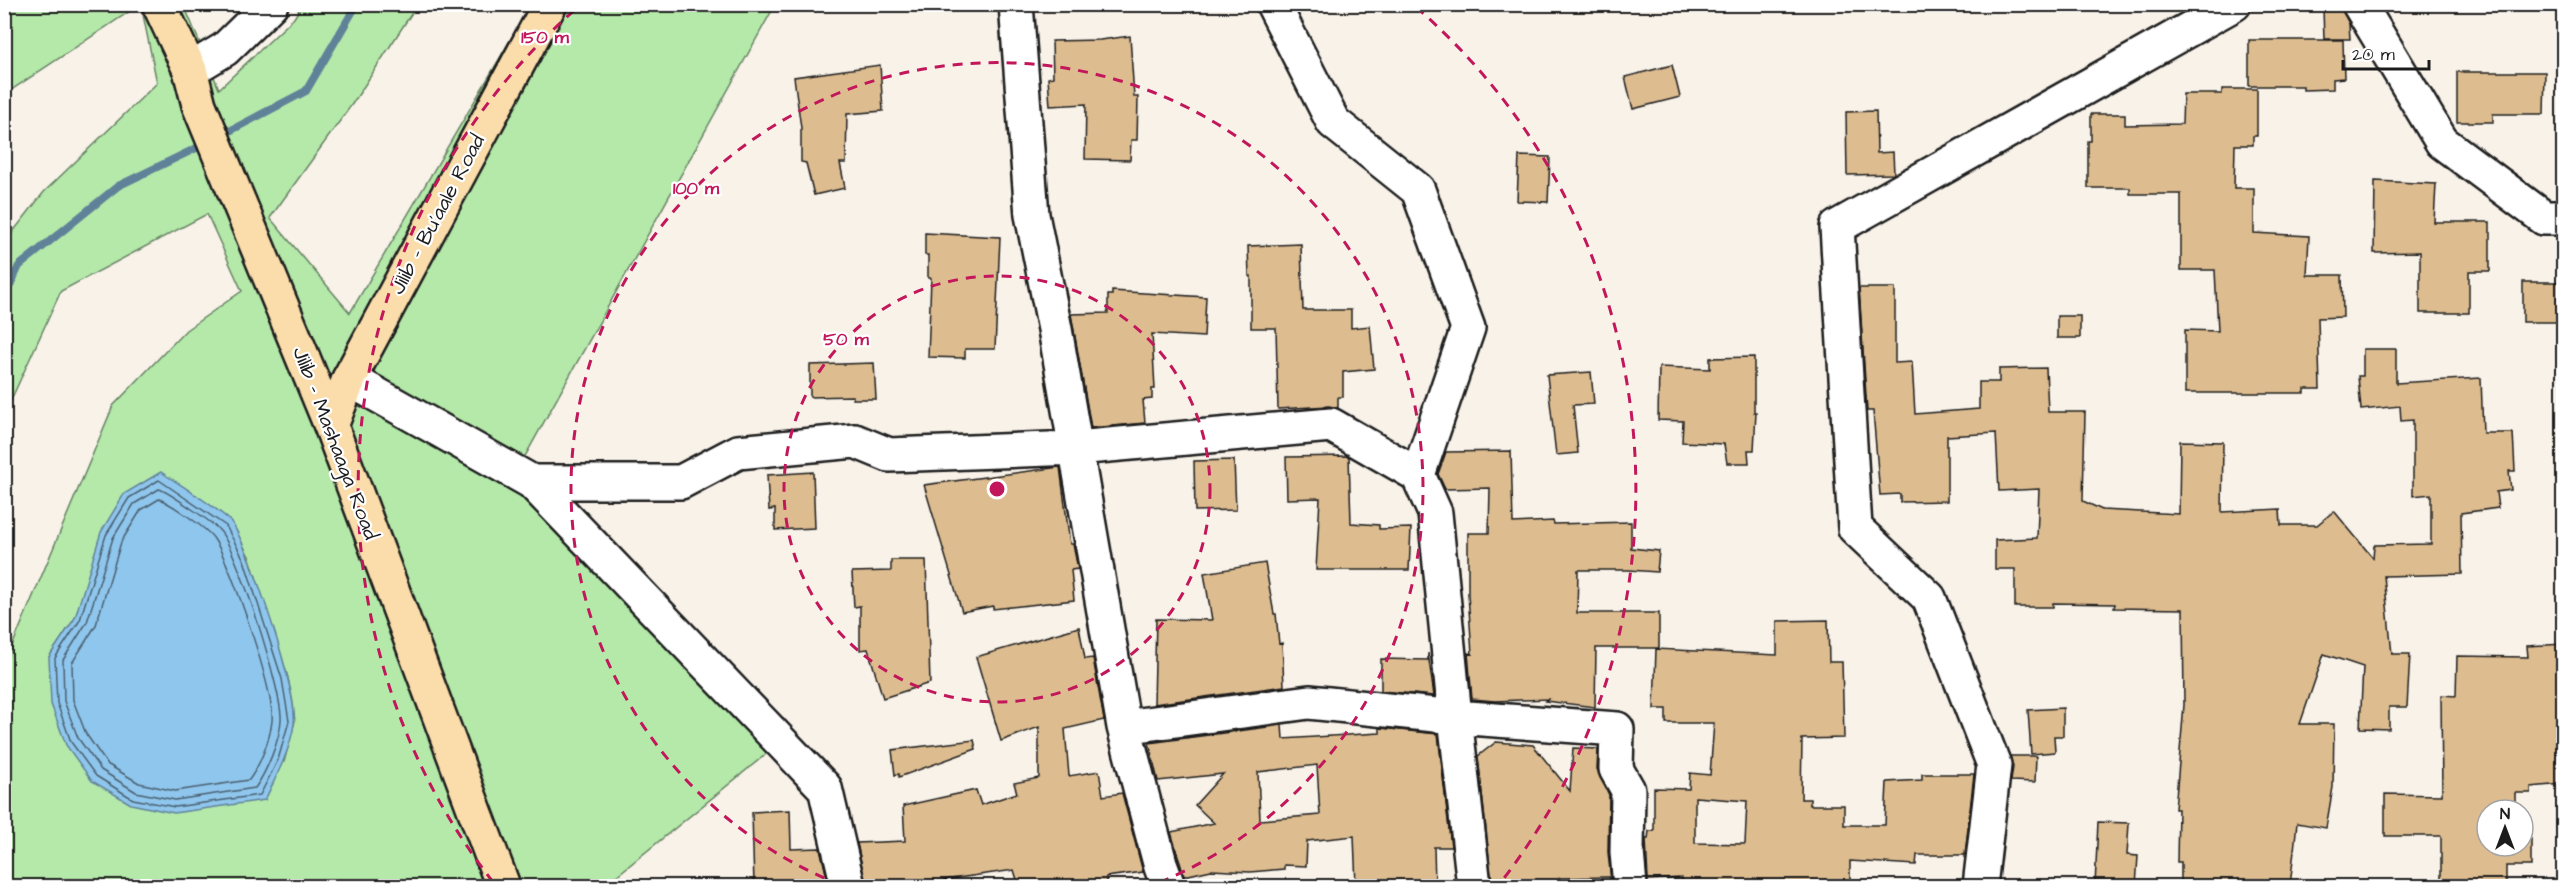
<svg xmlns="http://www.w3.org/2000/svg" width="2568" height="891" viewBox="0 0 2568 891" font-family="'Architects Daughter',sans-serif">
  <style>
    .green { fill: #b4e9aa; stroke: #688263; stroke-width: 1.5; fill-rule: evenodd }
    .water { fill: #8fc6ed; stroke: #618299; stroke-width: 1.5 }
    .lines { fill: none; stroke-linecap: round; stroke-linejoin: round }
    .shore { stroke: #4a6070; stroke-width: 1.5 }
    .stream { stroke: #618299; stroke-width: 8 }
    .building { fill: #ddbc90; stroke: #1c1c1c; stroke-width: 1.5; fill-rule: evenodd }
    .minor-casing { stroke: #1c1c1c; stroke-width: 38 }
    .major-casing { stroke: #1c1c1c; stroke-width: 38 }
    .minor { stroke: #fff; stroke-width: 33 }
    .major { stroke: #faddab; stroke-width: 33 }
    .ring { fill: none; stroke: #c2185b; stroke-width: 3; stroke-dasharray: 10 8 }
    .labels { text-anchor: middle; stroke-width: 4.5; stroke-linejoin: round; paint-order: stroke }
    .street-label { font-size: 21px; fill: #1c1c1c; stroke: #fff }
    .centre { fill: #c2185b; stroke: #fff; stroke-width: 3 }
    .ring-label { font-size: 18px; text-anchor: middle; font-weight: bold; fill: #c2185b; stroke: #fff; stroke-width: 4.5; stroke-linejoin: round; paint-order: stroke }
  </style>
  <rect width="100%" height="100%" fill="#f8f2e9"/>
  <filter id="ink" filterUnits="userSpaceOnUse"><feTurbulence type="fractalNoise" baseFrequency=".0167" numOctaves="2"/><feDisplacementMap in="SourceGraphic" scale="12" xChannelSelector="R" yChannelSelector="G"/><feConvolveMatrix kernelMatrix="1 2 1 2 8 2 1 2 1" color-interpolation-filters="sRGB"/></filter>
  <g filter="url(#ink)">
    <path class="green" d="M 5,4 L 139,4 L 139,5 L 5,94 Z
      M 141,5 L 184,5 L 219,89 L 294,18 L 302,5 L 417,5 L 355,100 L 270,218 L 350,313 L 531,5 L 775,5 L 523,460 L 782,741 L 604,886 L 5,886 L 5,663 L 113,406 L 186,330 L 242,291 L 207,214 L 61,291 L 5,413 L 5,242 L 44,192 L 157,83 ZM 230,521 L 250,558 L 288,678 L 295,721 L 284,762 L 49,657 L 75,618 Z"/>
    <path class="water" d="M 161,472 C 176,482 224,512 232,523 C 250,550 299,694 294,724 C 290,751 277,775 265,800 L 174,813 L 131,804 L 92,781 L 66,745 L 51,704 L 49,657 L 75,618 L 101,532 L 124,494 Z"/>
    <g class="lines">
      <path class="shore" d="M 159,480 L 226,526 L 244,560 L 282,679 L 289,721 L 278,760 L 260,795 L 175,807 L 133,799 L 96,776 L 71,742 L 57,703 L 55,658 L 80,620 L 106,535 L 129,498 Z
        M 159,489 C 167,491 212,522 219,530 C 237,547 283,694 281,720 C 280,740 266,773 255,788 L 175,800 L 136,792 L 101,770 L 78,738 L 64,701 L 63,660 L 87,622 L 113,538 L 134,504 Z
        M 159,499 C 170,503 208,529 214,539 C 231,564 275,693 272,721 C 270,740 260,765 249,780 L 175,791 L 139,783 L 107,764 L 86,734 L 73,700 L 72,663 L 96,625 L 121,542 L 141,510 Z"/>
      <path class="stream" d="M 220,136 L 306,91 L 357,4
        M 4,298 L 19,266 L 118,186 L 209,142"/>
    </g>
    <path class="building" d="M 2323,9 L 2342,9 L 2349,24 L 2350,39 L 2324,39 Z
      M 1130,36 L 1134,97 L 1138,97 L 1137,140 L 1131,140 L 1130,160 L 1085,159 L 1086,104 L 1050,106 L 1048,78 L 1053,77 L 1052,41 L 1100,40 Z
      M 2249,40 L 2343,40 L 2344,78 L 2333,79 L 2333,89 L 2303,90 L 2303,86 L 2249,86 Z
      M 880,65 L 883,111 L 847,114 L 846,163 L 840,163 L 845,188 L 814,195 L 806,163 L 801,162 L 801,128 L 794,77 Z
      M 1672,65 L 1680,97 L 1633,109 L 1625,77 Z
      M 2457,72 L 2545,72 L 2544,114 L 2493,114 L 2493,122 L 2457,122 Z
      M 2222,89 L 2257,89 L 2257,136 L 2253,136 L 2253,145 L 2235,145 L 2234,188 L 2254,188 L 2254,233 L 2309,236 L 2307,275 L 2342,275 L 2343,317 L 2318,318 L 2320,389 L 2305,389 L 2305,393 L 2185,393 L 2185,330 L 2218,331 L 2215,270 L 2181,270 L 2181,194 L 2130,194 L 2130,188 L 2088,188 L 2088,141 L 2091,141 L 2091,114 L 2125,114 L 2125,125 L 2182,124 L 2183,94 L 2222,94 Z
      M 1876,111 L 1877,153 L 1893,152 L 1894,174 L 1847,175 L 1846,112 Z
      M 1519,156 L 1550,157 L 1548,202 L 1517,201 Z
      M 2375,181 L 2436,184 L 2434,222 L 2490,222 L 2490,271 L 2469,271 L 2469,313 L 2420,313 L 2420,252 L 2374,253 Z
      M 925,233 L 1000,237 L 995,349 L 965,349 L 965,358 L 928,357 L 931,278 L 928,278 L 928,255 L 925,255 Z
      M 1301,244 L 1303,310 L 1351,310 L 1351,328 L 1370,326 L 1374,369 L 1343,372 L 1343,397 L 1338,397 L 1338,408 L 1329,406 L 1278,409 L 1276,328 L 1251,328 L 1251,276 L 1249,276 L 1248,246 Z
      M 2523,282 L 2564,282 L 2564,322 L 2523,322 Z
      M 1859,288 L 1895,288 L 1895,363 L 1912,362 L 1915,414 L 1979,409 L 1979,382 L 1999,382 L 1999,369 L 2046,368 L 2048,412 L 2085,412 L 2083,501 L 2102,510 L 2179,514 L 2180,441 L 2223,442 L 2222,512 L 2280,509 L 2281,525 L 2317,525 L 2334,511 L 2373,558 L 2374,545 L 2431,544 L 2431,494 L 2413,496 L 2413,420 L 2401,421 L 2400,406 L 2361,410 L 2358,376 L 2363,376 L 2363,349 L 2396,349 L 2396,383 L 2481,378 L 2483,433 L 2513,433 L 2515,471 L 2509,471 L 2511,490 L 2496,492 L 2498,508 L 2461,513 L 2462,574 L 2384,576 L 2392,654 L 2410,654 L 2407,707 L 2389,707 L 2389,729 L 2360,728 L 2363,667 L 2324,654 L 2300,724 L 2334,724 L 2333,787 L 2326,828 L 2297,823 L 2290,886 L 2181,886 L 2181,862 L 2177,862 L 2178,809 L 2175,809 L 2184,705 L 2183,609 L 2114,608 L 2115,604 L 2053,603 L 2053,607 L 2015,607 L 2015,569 L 1995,569 L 1995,540 L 2037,538 L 2039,489 L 1999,491 L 1996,433 L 1947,436 L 1947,501 L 1900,502 L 1900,494 L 1880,495 L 1873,411 L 1867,411 Z
      M 1112,291 L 1206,297 L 1204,337 L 1152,334 L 1155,389 L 1152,389 L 1152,399 L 1143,400 L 1145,423 L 1091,428 L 1071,314 L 1108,313 L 1108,295 L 1112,295 Z
      M 2057,316 L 2080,316 L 2080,338 L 2057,338 Z
      M 1754,357 L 1754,412 L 1756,412 L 1754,450 L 1748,450 L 1749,463 L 1727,463 L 1724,444 L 1682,442 L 1683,421 L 1658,420 L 1659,367 L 1710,369 L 1710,358 Z
      M 874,363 L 876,399 L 853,399 L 853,396 L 810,397 L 810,365 Z
      M 1591,372 L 1594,404 L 1573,405 L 1578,453 L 1556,455 L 1547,375 Z
      M 1511,451 L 1513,523 L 1553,521 L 1554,524 L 1631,522 L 1631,548 L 1659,551 L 1657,572 L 1629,570 L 1578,570 L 1577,613 L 1659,613 L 1659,648 L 1596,648 L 1595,707 L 1545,701 L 1548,699 L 1495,701 L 1472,699 L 1468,653 L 1472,654 L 1468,594 L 1468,533 L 1489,533 L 1490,488 L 1445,489 L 1438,474 L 1446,452 Z
      M 1347,456 L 1349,457 L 1351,523 L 1379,525 L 1379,529 L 1411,528 L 1409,570 L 1316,570 L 1320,498 L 1287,499 L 1286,457 Z
      M 1234,460 L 1236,510 L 1195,511 L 1194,461 Z
      M 1060,467 L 1070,544 L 1073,544 L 1078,569 L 1071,570 L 1074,600 L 993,609 L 993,606 L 962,612 L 924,485 Z
      M 813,472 L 815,528 L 775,530 L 775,509 L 769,510 L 767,475 Z
      M 891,560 L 926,560 L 930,683 L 883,698 L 868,649 L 860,650 L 860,606 L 854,607 L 852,572 L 891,571 Z
      M 1265,563 L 1274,614 L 1276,614 L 1279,644 L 1282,643 L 1284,686 L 1154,704 L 1156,619 L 1212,620 L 1204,573 Z
      M 1828,620 L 1829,662 L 1842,662 L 1844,738 L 1802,739 L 1801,799 L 1810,799 L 1810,805 L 1844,805 L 1844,825 L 1885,825 L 1887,782 L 1922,780 L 1922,774 L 1974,774 L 1965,855 L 1917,855 L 1916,865 L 1850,861 L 1850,883 L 1826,882 L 1826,886 L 1682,884 L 1682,878 L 1648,880 L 1646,839 L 1648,839 L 1649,831 L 1654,831 L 1654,788 L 1689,789 L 1690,773 L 1710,775 L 1714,723 L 1666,723 L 1666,709 L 1654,709 L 1656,649 L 1777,655 L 1777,621 ZM 1695,797 L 1747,801 L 1745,844 L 1695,843 Z
      M 1079,627 L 1085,659 L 1093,658 L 1104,720 L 1065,729 L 1069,776 L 1099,771 L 1103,796 L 1122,793 L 1143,872 L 1106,877 L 1106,886 L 1019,886 L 1014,870 L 944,880 L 945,886 L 866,886 L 857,843 L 905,841 L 903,806 L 976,790 L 981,805 L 1017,793 L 1014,783 L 1039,778 L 1039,727 L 1001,741 L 976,657 Z
      M 2564,644 L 2564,784 L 2531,787 L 2531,793 L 2515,793 L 2515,810 L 2487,810 L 2487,846 L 2523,846 L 2523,839 L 2531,839 L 2531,866 L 2506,866 L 2506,886 L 2441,886 L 2441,836 L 2385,836 L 2385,794 L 2442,795 L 2441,695 L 2456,696 L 2457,656 L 2528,657 L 2527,646 Z
      M 1428,653 L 1434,696 L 1381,691 L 1381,659 L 1428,660 Z
      M 2063,708 L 2063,736 L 2054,736 L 2055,752 L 2031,754 L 2028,710 Z
      M 1282,725 L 1283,739 L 1380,733 L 1380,728 L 1438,734 L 1451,847 L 1434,847 L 1435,886 L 1356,886 L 1354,836 L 1307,841 L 1306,866 L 1284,865 L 1284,869 L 1250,872 L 1211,870 L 1184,876 L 1171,832 L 1214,823 L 1195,805 L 1223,774 L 1158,781 L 1149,743 ZM 1317,765 L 1320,815 L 1260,820 L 1258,772 Z
      M 974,740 L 976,749 L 899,777 L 899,774 L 895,775 L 892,750 Z
      M 1496,742 L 1533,745 L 1570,791 L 1573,748 L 1598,749 L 1597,769 L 1609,795 L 1608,852 L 1611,881 L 1609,877 L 1559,878 L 1560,886 L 1492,886 L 1478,756 Z
      M 2010,756 L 2036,756 L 2035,782 L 2011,781 L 2013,767 Z
      M 790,810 L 791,849 L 820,848 L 829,886 L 754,886 L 752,812 Z
      M 2098,822 L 2129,823 L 2127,855 L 2138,856 L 2136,886 L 2095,886 Z"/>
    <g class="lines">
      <defs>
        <path id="minor" d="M 1016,4 L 1032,215 L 1055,329 L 1124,727 L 1161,867 L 1168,886
          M 1273,4 L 1333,122 L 1418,190 L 1468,328 L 1418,475 L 1435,513 L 1455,717 L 1617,729 L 1616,769 L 1628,790 L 1627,852 L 1630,886
          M 2359,4 L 2442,142 L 2544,218 L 2564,218
          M 190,70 L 225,49 L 271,4
          M 349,379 L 532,482 L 825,788 L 848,886
          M 532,482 L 681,482 L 738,452 L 855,441 L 889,455 L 1076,448 L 1331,425 L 1418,475
          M 1124,727 L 1309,702 L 1455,717 L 1474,886
          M 1980,886 L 1994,765 L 1929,598 L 1855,528 L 1837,227 L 2234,4"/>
        <path id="major" d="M 159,4 L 190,70 L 199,105 L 331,426 L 503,886
          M 331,426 L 349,379 L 550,4"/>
      </defs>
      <use href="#minor" class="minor-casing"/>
      <use href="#major" class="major-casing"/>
      <use href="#minor" class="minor"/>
      <use href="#major" class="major"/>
    </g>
  </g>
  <g class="ring">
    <circle cx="997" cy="489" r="213"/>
    <path d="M841 885A426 426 0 1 1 1153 885"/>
    <path d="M493 882A639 639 0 0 1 578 7M1416 7A639 639 0 0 1 1501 882"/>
  </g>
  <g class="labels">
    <g class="street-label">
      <text transform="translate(437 214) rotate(-62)" y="7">Jilib - Bu'aale Road</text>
      <text transform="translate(336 443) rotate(69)" y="7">Jilib - Mashaaga Road</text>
    </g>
  </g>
  <circle cx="997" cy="489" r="9" class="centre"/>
  <g class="ring-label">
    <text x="545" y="43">150 m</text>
    <text x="696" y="194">100 m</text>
    <text x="846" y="345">50 m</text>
  </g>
  <rect width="2568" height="891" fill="none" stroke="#fff" stroke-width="24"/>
  <rect x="12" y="12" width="2544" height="867" fill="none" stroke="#1c1c1c" stroke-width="2" filter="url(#ink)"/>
  <g transform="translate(2505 828)"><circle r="28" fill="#ffffff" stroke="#a4a4a4" stroke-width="1.5"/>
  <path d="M0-4.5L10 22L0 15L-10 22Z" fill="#1c1c1c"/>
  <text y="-9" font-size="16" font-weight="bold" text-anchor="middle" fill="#1c1c1c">N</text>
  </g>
  <path d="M2343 60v9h86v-9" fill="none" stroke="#1c1c1c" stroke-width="3"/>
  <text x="2352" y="60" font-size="18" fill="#1c1c1c" stroke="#ffffff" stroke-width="4.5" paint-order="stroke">20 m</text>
</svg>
